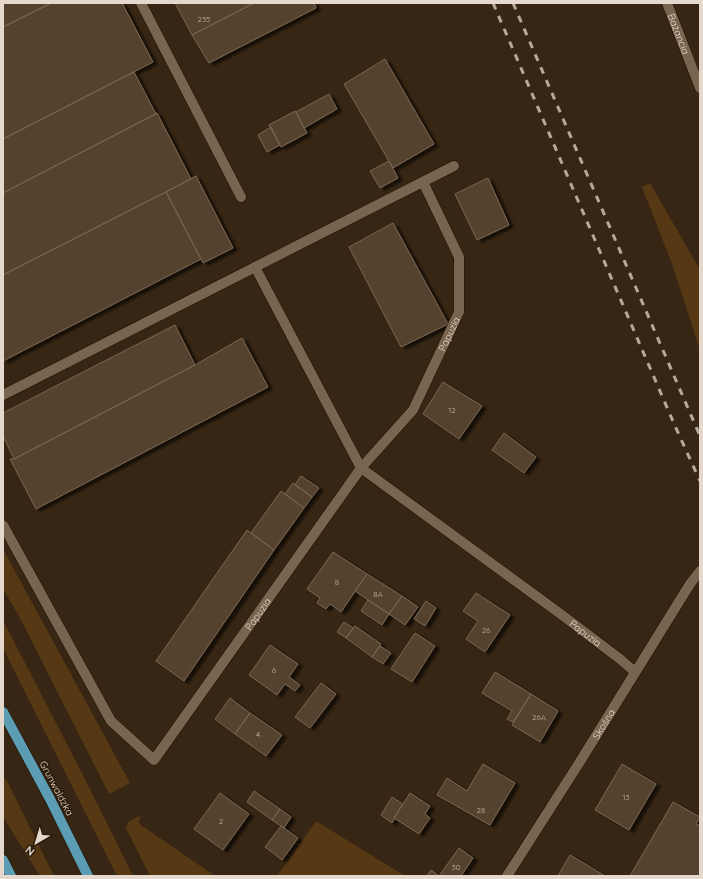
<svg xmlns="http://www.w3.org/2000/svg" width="703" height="879" viewBox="0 0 703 879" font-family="Quicksand,sans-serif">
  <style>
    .green { fill: #573814 }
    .building { fill: #55422e; stroke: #7a6651; filter: url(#shadow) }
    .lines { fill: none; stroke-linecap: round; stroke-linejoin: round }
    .service-casing { stroke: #1e0e00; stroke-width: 11 }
    .minor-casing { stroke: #1e0e00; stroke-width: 11 }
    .tertiary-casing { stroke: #1e0e00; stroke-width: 11 }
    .primary-casing { stroke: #1e0e00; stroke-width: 11 }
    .service { stroke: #78644f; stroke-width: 10 }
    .minor { stroke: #78644f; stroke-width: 10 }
    .tertiary { stroke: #78644f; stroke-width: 10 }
    .primary { stroke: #5c9db3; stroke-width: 10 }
    .rail { stroke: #b6a99b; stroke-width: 3; stroke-dasharray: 7 7; stroke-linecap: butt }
    .labels { text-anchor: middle; stroke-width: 3; stroke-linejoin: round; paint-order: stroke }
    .number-label { font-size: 8px; fill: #c1b3a5 }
    .street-label { font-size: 10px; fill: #e5d9cd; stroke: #2d1c09 }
  </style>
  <defs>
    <filter id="shadow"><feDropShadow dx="4.5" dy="2.5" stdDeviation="1" flood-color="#0009"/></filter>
  </defs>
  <rect width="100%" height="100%" fill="#372613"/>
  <path class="green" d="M 650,183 L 700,270 L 700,350 L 672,264 L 642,187 Z
    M 3,549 L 130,783 L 109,794 L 20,618 L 3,589 Z
    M 3,623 L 5,624 L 88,785 L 133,876 L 117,876 L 3,648 Z
    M 3,776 L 8,783 L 54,876 L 40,876 L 3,817 Z
    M 141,816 L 138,823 L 215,876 L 150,876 L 126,828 L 128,822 L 137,817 Z
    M 316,821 L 405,876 L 277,876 Z"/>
  <path class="building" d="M 3,3 L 51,3 L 3,27 Z
    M 51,3 L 122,3 L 153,62 L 3,139 L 3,27 Z
    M 175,3 L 254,3 L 192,35 Z
    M 254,3 L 314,3 L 316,8 L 209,63 L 192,35 Z
    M 385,59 L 434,144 L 393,168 L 344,84 Z
    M 134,72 L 156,114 L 3,193 L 3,139 Z
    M 329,94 L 337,109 L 304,128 L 296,112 Z
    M 295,111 L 307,133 L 281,147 L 269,125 Z
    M 157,113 L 191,179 L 3,275 L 3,193 Z
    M 271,127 L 280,145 L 267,152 L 258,135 Z
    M 389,161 L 398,178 L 380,188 L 370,171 Z
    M 196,176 L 233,248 L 203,263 L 166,192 Z
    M 488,178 L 509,225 L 477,240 L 455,194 Z
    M 166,192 L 201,259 L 3,361 L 3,275 Z
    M 393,223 L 448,324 L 401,347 L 349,247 Z
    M 175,325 L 195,365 L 14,459 L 3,436 L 3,413 Z
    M 242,338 L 268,387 L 36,509 L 10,459 L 14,459 L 195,365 Z
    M 443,382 L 482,406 L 459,439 L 423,414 Z
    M 504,433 L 536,457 L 524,473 L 492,450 Z
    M 301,476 L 319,488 L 312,497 L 295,485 Z
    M 293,483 L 312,497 L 304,508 L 285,494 Z
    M 281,491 L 304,508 L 274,550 L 251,533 Z
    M 247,530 L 274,550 L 184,681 L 156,661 Z
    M 333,552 L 367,574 L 341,612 L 330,604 L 326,609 L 317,603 L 320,598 L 307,589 Z
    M 367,574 L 402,596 L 389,614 L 355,591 Z
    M 476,593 L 510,615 L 485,652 L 466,639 L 478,621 L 463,611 Z
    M 402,596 L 418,607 L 405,625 L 389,614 Z
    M 368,600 L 389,614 L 382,625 L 361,611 Z
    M 426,601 L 436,608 L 425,626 L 414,619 Z
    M 344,622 L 353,628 L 346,638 L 337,632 Z
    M 355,626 L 381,644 L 372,657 L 346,638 Z
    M 415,633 L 435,646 L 412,682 L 391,669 Z
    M 270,645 L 298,664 L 289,677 L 300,685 L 295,691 L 285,684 L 277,695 L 249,675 Z
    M 380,646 L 391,653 L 383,664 L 372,657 Z
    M 495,672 L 531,694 L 513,722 L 507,719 L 512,711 L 482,693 Z
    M 321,683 L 336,694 L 310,728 L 295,717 Z
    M 531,694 L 558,711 L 540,742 L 512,725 Z
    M 230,698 L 250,713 L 235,734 L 215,719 Z
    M 250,713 L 282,735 L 266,756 L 235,734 Z
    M 483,764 L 515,783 L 490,825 L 437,795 L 447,778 L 467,791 Z
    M 622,764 L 656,784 L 629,830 L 595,810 Z
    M 254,791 L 280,809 L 272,820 L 247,802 Z
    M 220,793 L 249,814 L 223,850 L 194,829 Z
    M 410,793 L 430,806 L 425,814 L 430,818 L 419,834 L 394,818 Z
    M 392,797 L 403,804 L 394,818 L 395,818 L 392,823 L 381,815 Z
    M 673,802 L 700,817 L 696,824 L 700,826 L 700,876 L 630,876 Z
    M 280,809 L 291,817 L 284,828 L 272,820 Z
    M 281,826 L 298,838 L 282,860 L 265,847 Z
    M 459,848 L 473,858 L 461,876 L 439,876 Z
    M 570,855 L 605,876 L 558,876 Z
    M 431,870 L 439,876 L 427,876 Z"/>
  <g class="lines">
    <defs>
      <g id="service">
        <path d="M 141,3 L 241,197"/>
        <path d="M 3,395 L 454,166"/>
        <path id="s1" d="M 361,468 L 413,410 L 459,312 L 459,257 L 423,182"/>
      </g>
      <g id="minor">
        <path id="s2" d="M 667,3 L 700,88"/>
        <path id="s3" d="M 255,267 L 361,468 L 562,615 L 620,659 L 635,672"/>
        <path id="s4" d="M 3,525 L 111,721 L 154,760 L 361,468"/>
      </g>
      <g id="tertiary">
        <path id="s5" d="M 507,876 L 581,760 L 690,584 L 700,571"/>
      </g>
      <path id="primary" d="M 3,712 L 50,799 L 88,876
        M 3,860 L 11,876"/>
    </defs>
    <use href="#service" class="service-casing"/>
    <use href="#minor" class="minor-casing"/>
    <use href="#tertiary" class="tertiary-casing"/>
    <use href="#primary" class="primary-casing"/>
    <use href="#service" class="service"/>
    <use href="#minor" class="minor"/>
    <use href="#tertiary" class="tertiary"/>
    <use href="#primary" class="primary"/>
    <path class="rail" d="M 493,3 L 675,426 L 700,481
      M 513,3 L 700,436"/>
  </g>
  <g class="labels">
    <g class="number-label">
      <text x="204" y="22">235</text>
      <text x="452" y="413">12</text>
      <text x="337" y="585">8</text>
      <text x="378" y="597">8A</text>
      <text x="486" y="633">26</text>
      <text x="274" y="673">6</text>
      <text x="539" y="720">26A</text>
      <text x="258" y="737">4</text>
      <text x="626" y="800">13</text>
      <text x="481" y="813">28</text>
      <text x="221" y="824">2</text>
      <text x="456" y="870">30</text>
    </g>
    <g class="street-label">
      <text dy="4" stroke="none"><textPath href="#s2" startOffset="33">Bażancia</textPath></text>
      <text dy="4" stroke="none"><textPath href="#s1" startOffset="162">Papuzia</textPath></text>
      <text dy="4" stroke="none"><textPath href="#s4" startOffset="461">Papuzia</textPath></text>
      <text dy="4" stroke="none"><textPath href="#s3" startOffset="506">Papuzia</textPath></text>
      <text dy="4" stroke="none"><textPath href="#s5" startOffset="180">Skośna</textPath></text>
      <text transform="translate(57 788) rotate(62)" y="4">Grunwaldzka</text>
    </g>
  </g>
  <rect width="703" height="879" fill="none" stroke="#e5d9cd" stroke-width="8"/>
  <g transform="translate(36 843) rotate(218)" stroke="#2d1c09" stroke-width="3" paint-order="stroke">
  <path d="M0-3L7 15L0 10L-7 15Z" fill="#e5d9cd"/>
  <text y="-6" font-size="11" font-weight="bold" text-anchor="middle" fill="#e5d9cd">N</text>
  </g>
</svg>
